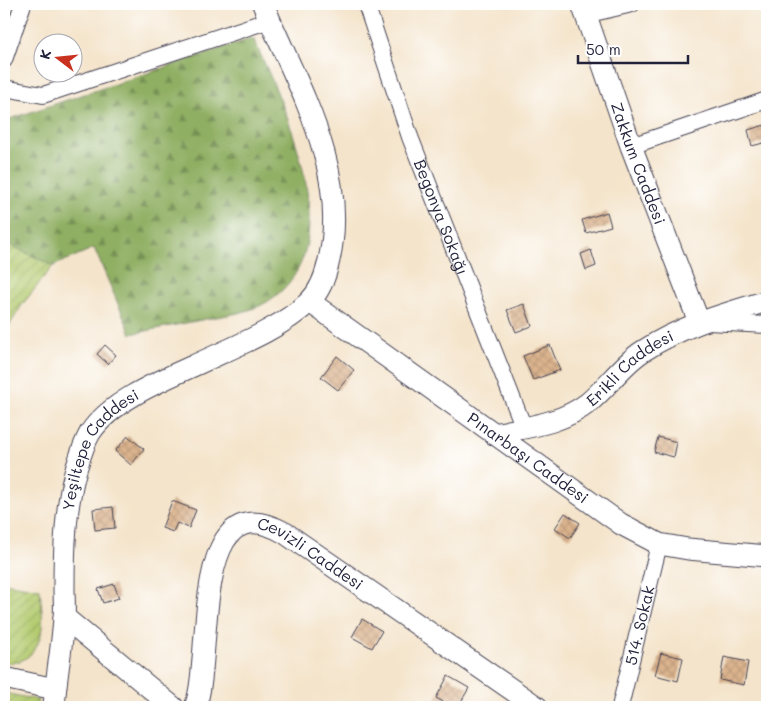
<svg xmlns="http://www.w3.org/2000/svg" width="771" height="711" viewBox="0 0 771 711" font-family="Mali,sans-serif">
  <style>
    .forest { fill: url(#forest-firs); stroke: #58684e }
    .garden { fill: url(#garden-furrows); stroke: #6b7656 }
    .building { fill: url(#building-cross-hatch) }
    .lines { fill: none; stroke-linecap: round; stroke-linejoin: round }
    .minor-casing { stroke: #423f51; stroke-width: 18 }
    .tertiary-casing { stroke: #423f51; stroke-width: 23 }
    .minor { stroke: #fff; stroke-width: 16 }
    .tertiary { stroke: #fff; stroke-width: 21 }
    .labels { text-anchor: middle; stroke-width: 4; stroke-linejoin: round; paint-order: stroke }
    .street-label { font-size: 16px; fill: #22223b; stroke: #fff }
  </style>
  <defs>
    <pattern id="forest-firs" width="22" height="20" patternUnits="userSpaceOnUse" patternTransform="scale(1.25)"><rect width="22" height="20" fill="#8faf62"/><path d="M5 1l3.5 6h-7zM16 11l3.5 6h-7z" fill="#748e52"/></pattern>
    <pattern id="garden-furrows" width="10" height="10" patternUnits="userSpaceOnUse" patternTransform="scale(1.25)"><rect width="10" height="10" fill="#b4cb70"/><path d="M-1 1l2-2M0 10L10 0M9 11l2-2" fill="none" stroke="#9aae62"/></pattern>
    <pattern id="building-cross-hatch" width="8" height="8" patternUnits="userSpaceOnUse" patternTransform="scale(1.25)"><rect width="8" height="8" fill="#dbb48e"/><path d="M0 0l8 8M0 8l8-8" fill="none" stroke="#bc9a7b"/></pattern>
  </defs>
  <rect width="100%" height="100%" fill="#fff"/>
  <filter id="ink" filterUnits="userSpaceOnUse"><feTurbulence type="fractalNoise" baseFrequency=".02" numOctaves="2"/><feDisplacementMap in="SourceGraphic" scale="10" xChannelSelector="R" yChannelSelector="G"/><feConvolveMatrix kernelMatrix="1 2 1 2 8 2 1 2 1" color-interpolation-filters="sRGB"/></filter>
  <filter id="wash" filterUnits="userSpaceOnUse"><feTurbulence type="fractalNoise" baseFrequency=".0096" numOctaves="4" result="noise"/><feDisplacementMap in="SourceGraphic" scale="20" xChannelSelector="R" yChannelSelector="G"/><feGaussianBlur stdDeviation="1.12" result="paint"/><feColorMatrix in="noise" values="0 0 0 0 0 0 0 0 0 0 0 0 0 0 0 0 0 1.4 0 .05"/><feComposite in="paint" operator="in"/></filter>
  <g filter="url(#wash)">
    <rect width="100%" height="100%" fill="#f4e4cb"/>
    <path class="forest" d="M 253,38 C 284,106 354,248 267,302 C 249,313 226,315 206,319 C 181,324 156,329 131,334 L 94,248 L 53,266 L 4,242 L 4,121 Z"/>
    <path class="garden" d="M 4,242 L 53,266 L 22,305 L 4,334 Z
      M 4,583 L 40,589 C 41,604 44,620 41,634 C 37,652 23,666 4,662 Z
      M 4,693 L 38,700 L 37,707 L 4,707 Z"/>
    <g id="blocks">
      <path class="building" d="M 765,125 L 767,142 L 752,146 L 748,130 Z
        M 607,212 L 611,226 L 586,233 L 582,220 Z
        M 591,250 L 596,266 L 586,270 L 581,254 Z
        M 524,304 L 532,326 L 516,332 L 507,310 Z
        M 105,345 L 116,355 L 108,364 L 97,354 Z
        M 550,345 L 560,370 L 533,380 L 523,356 Z
        M 337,356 L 354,370 L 338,390 L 321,377 Z
        M 128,436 L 144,449 L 131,465 L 115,451 Z
        M 658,437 L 677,442 L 674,457 L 654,452 Z
        M 172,501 L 196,510 L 189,528 L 177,523 L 173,532 L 162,528 Z
        M 113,507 L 115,528 L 95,530 L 93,509 Z
        M 565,513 L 580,523 L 570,538 L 555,528 Z
        M 114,584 L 119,598 L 103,603 L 98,589 Z
        M 362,619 L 382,631 L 372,648 L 352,637 Z
        M 661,653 L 683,658 L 678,681 L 655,675 Z
        M 724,657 L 748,662 L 744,685 L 720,680 Z
        M 448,676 L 469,688 L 458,707 L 453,707 L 436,698 Z"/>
    </g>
  </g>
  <g filter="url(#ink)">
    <use href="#blocks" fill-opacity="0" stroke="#423f51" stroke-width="1"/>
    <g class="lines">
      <defs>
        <g id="minor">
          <path id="s1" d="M 366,4 L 410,137 L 524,428"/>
          <path d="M 585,15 L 632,4"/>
          <path d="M 4,60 L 23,4"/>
          <path d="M 4,88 L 43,95 L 270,20"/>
          <path d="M 631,146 L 767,100"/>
          <path d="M 708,322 L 767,325"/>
          <path id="s2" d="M 620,707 L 659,544"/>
        </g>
        <g id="tertiary">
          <path id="s3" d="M 582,4 L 631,146 L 699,322"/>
          <path id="s4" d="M 310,302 L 621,524 L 659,544 L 688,549 L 767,556"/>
          <path id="s5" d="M 494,434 C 526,427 561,424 588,403 C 608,387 621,365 643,351 C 681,326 724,314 767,301"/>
          <path d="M 64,617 L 173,707"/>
          <path d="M 4,678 L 55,689"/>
          <path id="s6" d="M 54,707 C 56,677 62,648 64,618 C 65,608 64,598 64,588 C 64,549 65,511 75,473 C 79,460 83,445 90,433 C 111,401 160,381 193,366 C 229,349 281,329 309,302 C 320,291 326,275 329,260 C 350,170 296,84 263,4"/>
          <path id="s7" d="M 195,707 C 214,663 188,478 285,533 L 537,707"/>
        </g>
      </defs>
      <use href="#minor" class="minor-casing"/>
      <use href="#tertiary" class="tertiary-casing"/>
      <use href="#minor" class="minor"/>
      <use href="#tertiary" class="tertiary"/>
    </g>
  </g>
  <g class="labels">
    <g class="street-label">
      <text dy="6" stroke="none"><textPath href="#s3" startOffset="169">Zakkum Caddesi</textPath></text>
      <text dy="6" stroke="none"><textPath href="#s1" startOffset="226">Begonya Sokağı</textPath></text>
      <text dy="6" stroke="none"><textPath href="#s5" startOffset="155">Erikli Caddesi</textPath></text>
      <text dy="6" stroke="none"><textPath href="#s6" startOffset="269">Yeşiltepe Caddesi</textPath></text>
      <text dy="6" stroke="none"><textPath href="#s4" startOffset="268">Pınarbaşı Caddesi</textPath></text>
      <text dy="6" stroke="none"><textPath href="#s7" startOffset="271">Cevizli Caddesi</textPath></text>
      <text dy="6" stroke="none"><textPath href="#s2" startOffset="84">514. Sokak</textPath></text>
    </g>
  </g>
  <rect width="771" height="711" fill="none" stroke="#fff" stroke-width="20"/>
  <g transform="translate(58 58) rotate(286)"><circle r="24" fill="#ffffff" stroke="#a7a7b1"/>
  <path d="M0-4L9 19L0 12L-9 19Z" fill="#c8321e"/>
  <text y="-8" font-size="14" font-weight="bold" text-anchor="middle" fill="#22223b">K</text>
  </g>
  <path d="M578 55v8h110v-8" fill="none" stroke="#22223b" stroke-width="2.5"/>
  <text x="586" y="55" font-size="15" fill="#22223b" stroke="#ffffff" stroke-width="4" paint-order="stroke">50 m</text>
</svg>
